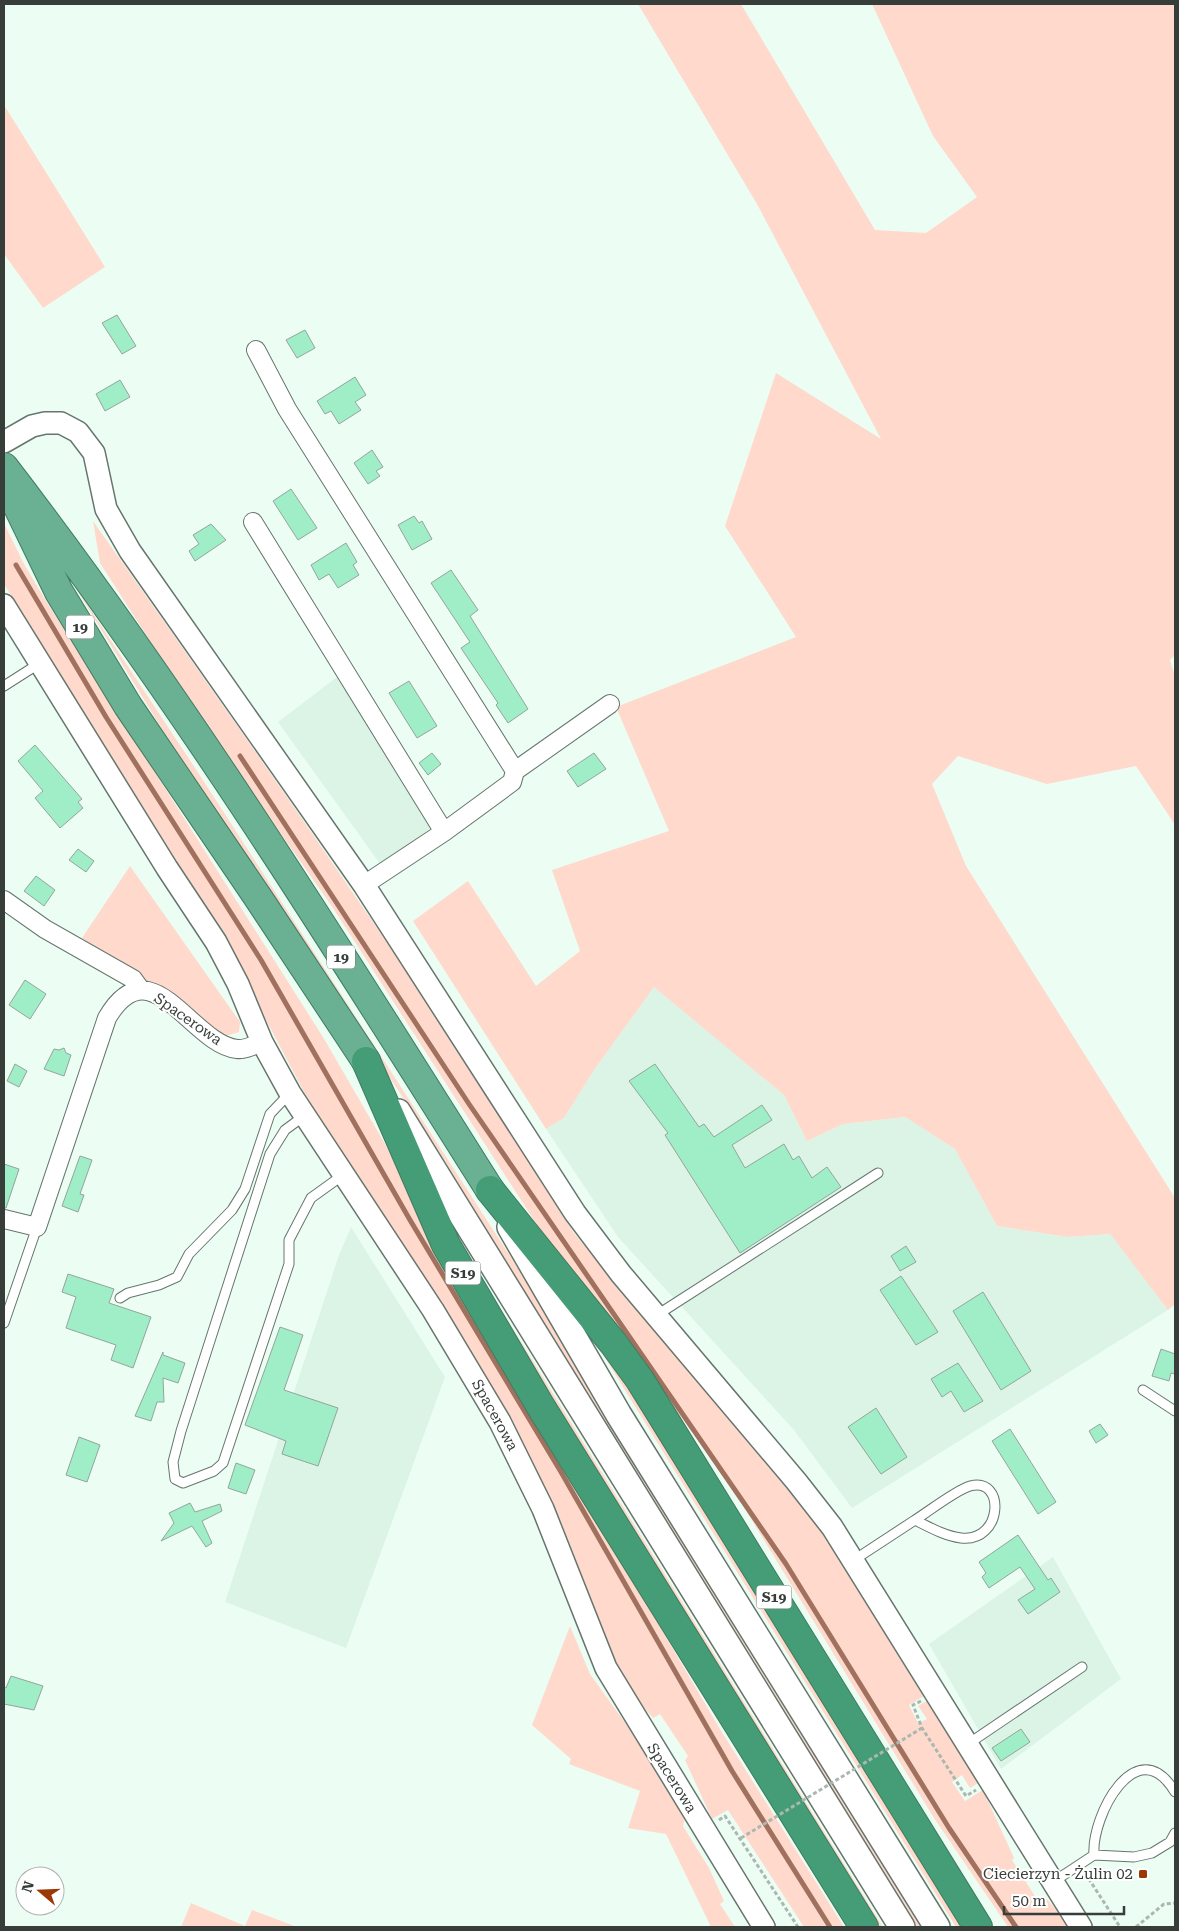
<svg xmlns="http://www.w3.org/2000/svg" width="1179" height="1931" viewBox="0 0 1179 1931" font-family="'Roboto Serif',serif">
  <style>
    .built { fill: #dbf4e6 }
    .green { fill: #ffd9cb }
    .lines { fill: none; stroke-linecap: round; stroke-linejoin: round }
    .stream { stroke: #a0715e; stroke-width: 5 }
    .building { fill: #9feec7; stroke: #94a59c }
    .service-casing { stroke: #66766e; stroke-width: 11 }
    .minor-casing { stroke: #66766e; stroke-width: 20 }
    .tertiary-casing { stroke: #66766e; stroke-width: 24 }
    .secondary-casing { stroke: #66766e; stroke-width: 28 }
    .trunk-casing { stroke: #3f7c61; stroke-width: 30 }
    .motorway-casing { stroke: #3f7c61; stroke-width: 30 }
    .path { stroke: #aab8b0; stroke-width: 3; stroke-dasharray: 4 2.5; stroke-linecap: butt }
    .service { stroke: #fff; stroke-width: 9 }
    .minor { stroke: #fff; stroke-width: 18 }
    .tertiary { stroke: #fff; stroke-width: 21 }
    .secondary { stroke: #fff; stroke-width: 25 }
    .trunk { stroke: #6ab092; stroke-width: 28 }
    .motorway { stroke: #449d76; stroke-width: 28 }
    .path-bridge { stroke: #aab8b0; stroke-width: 3; stroke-dasharray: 4 2.5; stroke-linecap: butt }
    .poi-dot { fill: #9c3706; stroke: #fff; stroke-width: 2 }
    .labels { text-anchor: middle; stroke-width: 4; stroke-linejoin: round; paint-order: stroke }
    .shield { fill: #fff; stroke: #737875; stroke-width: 1 }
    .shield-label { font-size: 14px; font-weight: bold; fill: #373e3a }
    .street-label { font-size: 15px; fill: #373e3a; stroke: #fff }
    .poi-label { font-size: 15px; fill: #373e3a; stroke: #fff; text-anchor: end }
  </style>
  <rect width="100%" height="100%" fill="#ecfef4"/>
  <path class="built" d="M 341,674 L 440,821 L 381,865 L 278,722 Z
    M 654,987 L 784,1095 L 807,1141 L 843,1124 L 905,1117 L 955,1149 L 997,1226 L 1068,1237 L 1110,1234 L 1168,1310 L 852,1508 L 794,1430 L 618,1237 L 546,1129 L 564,1118 L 594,1070 Z
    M 351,1227 L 445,1377 L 346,1648 L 225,1602 L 339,1255 Z
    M 1053,1557 L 1121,1679 L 1001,1769 L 929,1644 Z"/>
  <path class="green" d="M 638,4 L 741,4 L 875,230 L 926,233 L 977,197 L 933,136 L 872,4 L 1175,4 L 1175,655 L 1170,660 L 1175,676 L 1175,825 L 1136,766 L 1047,784 L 958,756 L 932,784 L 966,866 L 1175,1198 L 1175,1304 L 1168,1310 L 1110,1234 L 1068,1237 L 997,1226 L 955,1149 L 905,1117 L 843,1124 L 807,1141 L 784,1095 L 654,987 L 594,1070 L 564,1118 L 546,1129 L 413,921 L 468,881 L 536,986 L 580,951 L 552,870 L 669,831 L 616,707 L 796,637 L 725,526 L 776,373 L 881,439 L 757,204 Z
    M 4,105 L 105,267 L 43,308 L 4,254 Z
    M 93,521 C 234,720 374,920 508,1123 L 506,1126 L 574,1233 L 811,1517 L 842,1562 L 924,1696 L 909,1705 L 918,1723 L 927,1719 L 918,1706 L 928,1700 L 978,1783 L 970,1788 L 962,1775 L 952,1782 L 965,1801 L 983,1790 L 1014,1858 L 1012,1860 L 1038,1901 L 1044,1896 L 1072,1927 L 1008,1927 L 934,1818 L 729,1483 L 638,1358 L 550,1245 L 333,908 L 198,716 L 100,563 Z
    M 4,523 L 24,564 L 43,596 L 323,1037 L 385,1144 L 424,1221 L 575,1482 L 720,1729 L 844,1927 L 804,1927 L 728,1810 L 712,1819 L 685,1760 L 688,1756 L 660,1714 L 653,1718 L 631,1693 L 615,1666 L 542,1483 L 439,1302 L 305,1094 L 215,923 L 4,584 Z
    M 69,577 L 201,777 L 512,1259 L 924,1927 L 908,1927 L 443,1158 L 198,788 Z
    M 130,866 L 240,1022 L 239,1032 L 226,1036 L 82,938 Z
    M 443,1218 L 494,1298 L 883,1927 L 873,1927 L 696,1644 Z
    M 605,1345 L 968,1927 L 956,1927 L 599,1348 Z
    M 570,1626 L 590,1674 L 628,1727 L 685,1818 L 683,1826 L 709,1868 L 724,1901 L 720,1904 L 735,1927 L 711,1927 L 666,1834 L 628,1828 L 640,1791 L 569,1764 L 571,1759 L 532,1725 Z
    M 191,1903 L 245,1926 L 252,1910 L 297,1927 L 181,1927 Z"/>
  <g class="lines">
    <path class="stream" d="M 16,565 L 106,717 L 261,960 L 410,1220 L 561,1472 L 732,1771 L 830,1927
      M 240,756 L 469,1104 L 786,1564 L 949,1828 L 1016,1927"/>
  </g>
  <path class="building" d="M 117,315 L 136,346 L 122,354 L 102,323 Z
    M 305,330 L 315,348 L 297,358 L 286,340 Z
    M 355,377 L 366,395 L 355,402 L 361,410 L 339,424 L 331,411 L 325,414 L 317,401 Z
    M 120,380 L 130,397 L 105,411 L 96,394 Z
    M 372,450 L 383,467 L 376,471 L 380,476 L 368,484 L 354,463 Z
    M 291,489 L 317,528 L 298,540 L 273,501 Z
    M 414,516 L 419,523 L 422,521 L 432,539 L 412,550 L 398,525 Z
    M 211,524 L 226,540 L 195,561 L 189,551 L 199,544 L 193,535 Z
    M 346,543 L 357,562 L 353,565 L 359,575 L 338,588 L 329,574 L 319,580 L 311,565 Z
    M 451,570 L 478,610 L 470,616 L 528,709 L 508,723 L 496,705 L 498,703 L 461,648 L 470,642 L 431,583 Z
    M 409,681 L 437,726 L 417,738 L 389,693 Z
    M 35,745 L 82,799 L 78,802 L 83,808 L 60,828 L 35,798 L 43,791 L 18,761 Z
    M 432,753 L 441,764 L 428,775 L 419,763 Z
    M 594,753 L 606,769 L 578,787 L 567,771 Z
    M 78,849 L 94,861 L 86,872 L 69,860 Z
    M 36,876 L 55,890 L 44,906 L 24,891 Z
    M 25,980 L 46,994 L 30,1019 L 9,1005 Z
    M 64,1048 L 66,1053 L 71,1055 L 64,1076 L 44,1069 L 54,1049 L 59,1050 Z
    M 15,1064 L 27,1071 L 19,1087 L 7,1081 Z
    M 655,1064 L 699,1127 L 704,1124 L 714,1137 L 762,1105 L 772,1120 L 732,1145 L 745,1168 L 784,1144 L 793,1160 L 799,1156 L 812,1178 L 827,1167 L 841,1187 L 740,1253 L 665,1135 L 668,1133 L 629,1081 Z
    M 80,1156 L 92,1160 L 80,1194 L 84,1195 L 78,1212 L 62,1206 Z
    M 4,1164 L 19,1169 L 6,1208 L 4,1208 Z
    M 906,1246 L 916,1262 L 900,1271 L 891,1256 Z
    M 68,1274 L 114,1289 L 109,1303 L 151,1317 L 133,1368 L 111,1360 L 116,1345 L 66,1328 L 76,1297 L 62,1292 Z
    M 901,1276 L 938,1332 L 916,1345 L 880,1290 Z
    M 983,1292 L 1031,1371 L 1001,1390 L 953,1311 Z
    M 280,1327 L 303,1335 L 284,1390 L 338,1408 L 318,1466 L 282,1454 L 286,1441 L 245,1425 Z
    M 1161,1349 L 1175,1354 L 1175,1374 L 1171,1373 L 1169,1381 L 1152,1376 Z
    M 163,1352 L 163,1355 L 185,1363 L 178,1383 L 163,1378 L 164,1402 L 157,1402 L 151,1421 L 135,1416 Z
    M 958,1363 L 983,1401 L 964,1412 L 951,1391 L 942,1397 L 931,1379 Z
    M 876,1408 L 907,1457 L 881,1474 L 848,1427 Z
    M 1100,1424 L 1108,1435 L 1096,1443 L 1089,1431 Z
    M 1010,1429 L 1056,1502 L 1038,1514 L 992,1441 Z
    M 79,1437 L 100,1445 L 87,1482 L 66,1475 Z
    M 236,1463 L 255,1470 L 246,1494 L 228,1488 Z
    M 190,1503 L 195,1512 L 220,1504 L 222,1511 L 202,1521 L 212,1543 L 206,1547 L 192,1526 L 161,1541 L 174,1523 L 169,1513 Z
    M 1018,1535 L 1048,1580 L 1051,1578 L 1060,1592 L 1028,1614 L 1018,1600 L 1035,1589 L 1020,1567 L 989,1588 L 982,1577 L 986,1573 L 979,1562 Z
    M 11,1676 L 43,1686 L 34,1710 L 4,1704 L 4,1687 L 6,1688 Z
    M 1021,1729 L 1030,1742 L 1001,1761 L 992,1748 Z"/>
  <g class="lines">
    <defs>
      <path id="service" d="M 4,686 L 40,663
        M 304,1116 L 285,1130 L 270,1154 L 181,1431 L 173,1462 L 175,1479 L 183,1483 L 214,1471 L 223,1463 L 289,1264 L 289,1240 L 311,1198 L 343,1175
        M 120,1298 L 128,1293 L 159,1285 L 177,1277 L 189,1254 L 232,1210 L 245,1189 L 270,1114 L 289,1094
        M 657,1315 L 878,1173
        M 4,1323 L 37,1227
        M 1143,1390 L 1175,1411
        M 854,1560 L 915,1520 C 929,1527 945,1536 961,1538 C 1003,1543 1006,1476 970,1486 C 956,1490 928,1512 915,1520
        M 968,1744 L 1082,1667
        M 1094,1855 C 1091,1816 1137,1729 1175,1792
        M 1053,1882 L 1094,1855 L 1134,1857 L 1152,1853 L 1170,1842 L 1175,1833"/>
      <path id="minor" d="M 256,350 L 287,409 L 515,771
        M 253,522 L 444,832
        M 364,885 L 444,832 L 512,782 L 515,771 L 610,704
        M 4,900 L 45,929 L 133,979 L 141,990
        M 4,1219 L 37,1227 L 107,1018 C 151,943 191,1044 237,1049 C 246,1050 254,1045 262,1042"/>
      <path id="tertiary" d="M 4,442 L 32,426 L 45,423 L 61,423 L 78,432 L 94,453 L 106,509 L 130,551 L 364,885 L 575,1213 L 621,1274 L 796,1481 L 832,1527 L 1081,1927
        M 4,605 L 167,868 L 216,942 L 238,984 L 262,1042 L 290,1093 L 433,1310 L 500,1422 L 543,1509 L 606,1668 L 764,1927"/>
      <path id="secondary" d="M 398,1112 L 902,1927
        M 510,1227 L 619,1415 L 937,1927"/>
      <path id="trunk" d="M 4,467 C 181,697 335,944 490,1190
        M 15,501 L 59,592 L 128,706 L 259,899 L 366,1061"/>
      <path id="motorway" d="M 366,1061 L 446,1245 L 541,1407 L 864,1927
        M 490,1190 L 613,1343 L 640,1380 L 978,1927"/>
    </defs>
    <use href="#service" class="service-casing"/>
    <use href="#minor" class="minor-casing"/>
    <use href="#tertiary" class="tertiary-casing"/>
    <use href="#secondary" class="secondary-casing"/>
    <use href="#trunk" class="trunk-casing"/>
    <use href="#motorway" class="motorway-casing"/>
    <path class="path" d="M 921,1701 L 913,1705 L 922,1728 L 966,1796 L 976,1790
      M 719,1820 L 725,1816 L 798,1927
      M 1085,1873 L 1120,1927
      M 1136,1927 L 1164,1904 L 1175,1903"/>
    <use href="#service" class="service"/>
    <use href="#minor" class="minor"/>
    <use href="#tertiary" class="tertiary"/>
    <use href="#secondary" class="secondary"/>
    <use href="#trunk" class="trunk"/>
    <use href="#motorway" class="motorway"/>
    <path class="path-bridge" d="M 741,1838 L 922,1728"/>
  </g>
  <rect class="poi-dot" x="1138" y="1869" width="10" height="10" rx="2.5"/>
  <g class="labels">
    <g class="shield">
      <rect x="66" y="615.5" width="28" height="23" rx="4"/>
      <rect x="327" y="945.5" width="28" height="23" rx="4"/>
      <rect x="445.5" y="1261.5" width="35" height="23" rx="4"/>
      <rect x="756.5" y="1585.5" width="35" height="23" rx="4"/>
    </g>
    <g class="shield-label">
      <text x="80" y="632">19</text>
      <text x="341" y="962">19</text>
      <text x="463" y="1278">S19</text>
      <text x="774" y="1602">S19</text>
    </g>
    <g class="street-label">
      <text transform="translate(188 1019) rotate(35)" y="5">Spacerowa</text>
      <text transform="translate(495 1415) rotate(61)" y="5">Spacerowa</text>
      <text transform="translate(672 1778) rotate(58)" y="5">Spacerowa</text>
    </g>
    <g class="poi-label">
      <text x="1133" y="1879">Ciecierzyn - Żulin 02</text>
    </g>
  </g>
  <rect width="1179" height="1931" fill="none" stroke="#373e3a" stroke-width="10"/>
  <g transform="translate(40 1891) rotate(289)"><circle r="24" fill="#ffffff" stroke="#afb2b0"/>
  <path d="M0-4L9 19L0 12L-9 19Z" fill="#9c3706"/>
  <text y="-8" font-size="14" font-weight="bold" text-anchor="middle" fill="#373e3a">N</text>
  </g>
  <path d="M1004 1906v8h120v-8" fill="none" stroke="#373e3a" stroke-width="2.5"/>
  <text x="1012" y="1906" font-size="15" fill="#373e3a" stroke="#ffffff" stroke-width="4" paint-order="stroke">50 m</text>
</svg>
